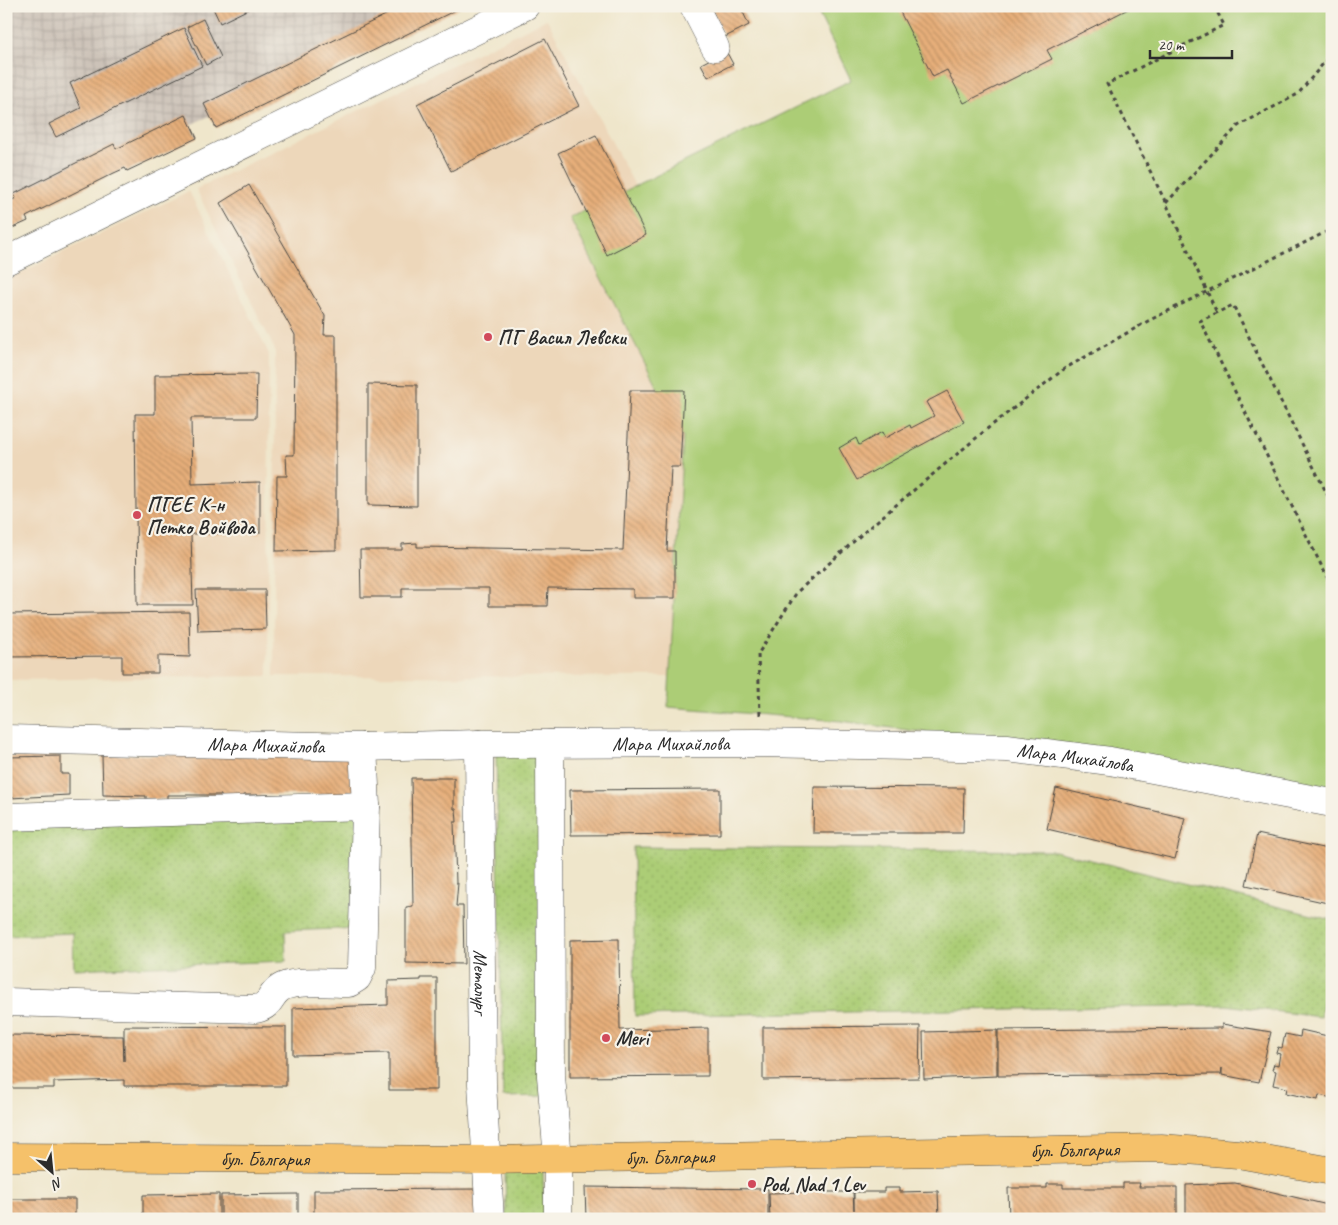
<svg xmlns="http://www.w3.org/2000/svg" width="1338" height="1225" viewBox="0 0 1338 1225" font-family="Caveat,sans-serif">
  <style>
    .built { fill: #edd7ba }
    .industrial { fill: url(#industrial-grid) }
    .grass { fill: url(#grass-dots); stroke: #6c7c50 }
    .park { fill: #accd76; stroke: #6c7c50 }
    .building { fill: url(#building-back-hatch) }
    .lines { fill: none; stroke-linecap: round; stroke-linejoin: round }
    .minor-casing { stroke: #484743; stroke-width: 29 }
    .major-casing { stroke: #484743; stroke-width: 29 }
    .path { stroke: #484743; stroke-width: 3; stroke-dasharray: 4 4; stroke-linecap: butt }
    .minor { stroke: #fff; stroke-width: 28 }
    .major { stroke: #f5c16b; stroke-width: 28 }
    .poi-dot { fill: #d1495b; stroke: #f7f3e8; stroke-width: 2 }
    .labels { text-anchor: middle; stroke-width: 4.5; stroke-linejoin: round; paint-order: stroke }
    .poi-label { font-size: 20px; font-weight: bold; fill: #2b2b2b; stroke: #f7f3e8; text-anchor: start }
    .street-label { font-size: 20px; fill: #2b2b2b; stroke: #f7f3e8 }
  </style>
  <defs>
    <pattern id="industrial-grid" width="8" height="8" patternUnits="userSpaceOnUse" patternTransform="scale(1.25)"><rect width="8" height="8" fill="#ccc2b8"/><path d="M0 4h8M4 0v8" fill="none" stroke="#afa79e"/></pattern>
    <pattern id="grass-dots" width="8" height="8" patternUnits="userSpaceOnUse" patternTransform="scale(1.25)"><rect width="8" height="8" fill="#accd76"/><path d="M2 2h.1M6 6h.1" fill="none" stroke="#94b066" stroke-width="1.8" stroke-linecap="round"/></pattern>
    <pattern id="building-back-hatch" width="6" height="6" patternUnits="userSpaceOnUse" patternTransform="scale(1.25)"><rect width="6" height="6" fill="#e7af7a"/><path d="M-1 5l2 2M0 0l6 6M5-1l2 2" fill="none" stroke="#bb8f64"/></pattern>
  </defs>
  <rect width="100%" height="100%" fill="#f7f3e8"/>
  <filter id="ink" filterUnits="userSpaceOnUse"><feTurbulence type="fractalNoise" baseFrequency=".02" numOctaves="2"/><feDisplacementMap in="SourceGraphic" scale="10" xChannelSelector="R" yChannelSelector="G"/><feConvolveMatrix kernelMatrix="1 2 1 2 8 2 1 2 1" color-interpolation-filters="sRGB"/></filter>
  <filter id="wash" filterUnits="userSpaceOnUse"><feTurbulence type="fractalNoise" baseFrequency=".0096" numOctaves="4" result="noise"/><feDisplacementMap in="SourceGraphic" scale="20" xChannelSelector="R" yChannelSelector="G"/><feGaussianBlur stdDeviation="1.12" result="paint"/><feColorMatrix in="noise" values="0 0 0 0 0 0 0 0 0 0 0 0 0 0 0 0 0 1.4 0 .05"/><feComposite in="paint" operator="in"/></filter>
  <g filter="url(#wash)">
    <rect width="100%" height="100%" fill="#efe6cb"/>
    <path class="built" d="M 547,19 L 708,324 L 688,677 L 274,676 L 275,350 L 196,189 Z
      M 189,191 L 269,354 L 268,676 L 6,680 L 6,280 Z"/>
    <path class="industrial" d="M 6,6 L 439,6 L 273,87 L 6,209 Z"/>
    <path class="grass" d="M 538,752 L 545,1096 L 503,1097 L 496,753 Z
      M 358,813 L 362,928 L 285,931 L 286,961 L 74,969 L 73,933 L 6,936 L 6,826 Z
      M 633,847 L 1055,851 L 1332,920 L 1332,967 L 1320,1017 L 1226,1005 L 635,1016 Z
      M 543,1169 L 544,1219 L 506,1219 L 505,1170 Z"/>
    <path class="park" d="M 815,6 L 1332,6 L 1332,788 L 841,721 L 668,707 L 683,437 L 570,218 L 851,80 Z"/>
    <g id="blocks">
      <path class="building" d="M 212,6 L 255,6 L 220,23 Z
        M 404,6 L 464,6 L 216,128 L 204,104 Z
        M 710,6 L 740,6 L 749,25 L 725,37 Z
        M 907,6 L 1134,6 L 1047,50 L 1052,59 L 964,103 L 947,70 L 933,77 L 899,10 Z
        M 203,19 L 221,57 L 206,65 L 187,27 Z
        M 184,28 L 202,66 L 56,137 L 49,124 L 81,108 L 70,83 Z
        M 545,39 L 579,106 L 451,171 L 417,104 Z
        M 726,51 L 733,64 L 708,77 L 701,64 Z
        M 186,115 L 197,138 L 127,171 L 125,168 L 114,173 L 26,217 L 28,221 L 6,231 L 6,203 L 16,198 L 14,194 L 114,144 L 116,149 Z
        M 596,135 L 646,235 L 607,255 L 558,153 Z
        M 249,185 L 325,316 L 324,335 L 336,335 L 336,550 L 276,551 L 277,476 L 287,476 L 286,455 L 294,455 L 295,335 L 220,203 Z
        M 257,374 L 256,418 L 191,418 L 192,484 L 260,482 L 260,533 L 191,534 L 193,605 L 137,605 L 135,414 L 155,414 L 155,375 Z
        M 368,384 L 417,385 L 417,506 L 368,505 Z
        M 630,390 L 684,390 L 680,467 L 671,467 L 667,551 L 675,551 L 675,598 L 633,598 L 633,589 L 548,588 L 547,606 L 489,606 L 489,588 L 402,588 L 402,597 L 361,597 L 360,550 L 402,550 L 402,544 L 417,543 L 417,547 L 623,550 Z
        M 947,391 L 964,422 L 857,480 L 839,448 L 856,438 L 859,445 L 882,432 L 885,438 L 910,425 L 911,428 L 934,416 L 926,402 Z
        M 196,590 L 265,590 L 266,629 L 198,631 Z
        M 189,612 L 190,657 L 158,656 L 158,673 L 122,673 L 122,656 L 6,657 L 6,614 Z
        M 360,754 L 361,795 L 243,795 L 243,798 L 221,799 L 221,795 L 167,795 L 167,799 L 146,799 L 146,796 L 103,795 L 102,755 Z
        M 61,756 L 61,774 L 69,774 L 69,795 L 10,798 L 10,795 L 6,795 L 6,757 Z
        M 411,778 L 454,778 L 454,809 L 456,809 L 457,822 L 454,822 L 456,883 L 458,883 L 456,906 L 463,906 L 464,964 L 406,963 L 406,907 L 413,906 Z
        M 814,787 L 964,788 L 963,833 L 813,833 Z
        M 1056,788 L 1185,818 L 1175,859 L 1047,829 Z
        M 720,789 L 720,834 L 571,835 L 570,790 Z
        M 1257,834 L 1332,850 L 1332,904 L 1246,885 Z
        M 619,939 L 620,1030 L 708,1028 L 708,1076 L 570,1077 L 570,940 Z
        M 421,978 L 437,978 L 437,1090 L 389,1090 L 389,1053 L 293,1055 L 293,1008 L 388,1005 L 388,981 L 421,980 Z
        M 1222,1024 L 1271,1032 L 1259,1082 L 1222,1075 L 1222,1068 L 1221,1074 L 998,1076 L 998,1030 L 1222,1028 Z
        M 124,1026 L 286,1027 L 286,1086 L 124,1086 L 124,1080 L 54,1082 L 54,1088 L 6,1088 L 6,1035 L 123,1036 L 124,1061 Z
        M 920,1026 L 919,1078 L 763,1080 L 763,1027 Z
        M 997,1030 L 997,1076 L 924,1079 L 923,1032 Z
        M 1301,1030 L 1332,1037 L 1332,1098 L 1319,1095 L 1318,1100 L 1286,1093 L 1287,1088 L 1273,1085 L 1276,1071 L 1272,1070 L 1274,1064 L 1278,1065 L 1280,1054 L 1276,1053 L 1278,1047 L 1282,1048 L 1285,1034 L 1300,1037 Z
        M 1123,1183 L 1140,1183 L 1139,1187 L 1177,1187 L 1177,1219 L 1009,1219 L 1008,1188 L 1047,1188 L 1047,1184 L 1063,1184 L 1063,1188 L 1123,1188 Z
        M 1235,1183 L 1332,1206 L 1332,1219 L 1186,1219 L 1186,1185 Z
        M 585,1187 L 768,1189 L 768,1219 L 586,1219 Z
        M 884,1188 L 900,1188 L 900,1192 L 938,1191 L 939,1219 L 770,1219 L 769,1193 L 808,1192 L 807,1189 L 823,1189 L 824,1192 L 853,1192 L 854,1210 L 854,1192 L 884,1192 Z
        M 478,1189 L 478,1219 L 314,1219 L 314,1190 Z
        M 219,1194 L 219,1219 L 143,1219 L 143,1195 Z
        M 298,1194 L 298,1219 L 221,1219 L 221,1195 Z
        M 6,1199 L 75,1199 L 75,1219 L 6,1219 Z"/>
    </g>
  </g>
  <g filter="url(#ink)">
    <use href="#blocks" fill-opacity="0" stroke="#484743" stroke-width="1"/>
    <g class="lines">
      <defs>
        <g id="minor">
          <path d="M 694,6 L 715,47"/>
          <path d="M 6,261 L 525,6"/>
          <path id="s1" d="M 6,739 L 363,747 L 479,744 L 760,743 L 1007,748 L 1110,761 L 1332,803"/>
          <path id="s2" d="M 479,744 L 482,1084 L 490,1219"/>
          <path d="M 550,744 L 551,1076 L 558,1159 L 558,1219"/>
          <path d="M 6,817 L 366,806"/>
          <path d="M 6,1002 L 256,1009 C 272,1005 269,996 279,989 C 292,979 332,983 349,983 L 357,978 L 362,968 L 366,806 L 363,747"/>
        </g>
        <g id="major">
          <path id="s3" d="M 6,1157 L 488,1160 L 1161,1148 L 1238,1154 L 1332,1171"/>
        </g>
      </defs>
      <use href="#minor" class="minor-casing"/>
      <use href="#major" class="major-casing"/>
      <path class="path" d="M 1214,6 L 1224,25 L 1107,84 L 1166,203 L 1217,313
        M 1166,203 L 1238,126 L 1298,94 L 1332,53
        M 1332,504 L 1233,305 L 1200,321 L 1332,587
        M 760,715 L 758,654 L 797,592 L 871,526 L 987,429 L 1064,369 L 1148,321 L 1332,229"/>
      <use href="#minor" class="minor"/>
      <use href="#major" class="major"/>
    </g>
  </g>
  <g class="poi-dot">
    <circle cx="488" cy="337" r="5"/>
    <circle cx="137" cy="515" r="5"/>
    <circle cx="606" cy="1038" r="5"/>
    <circle cx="752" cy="1184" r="5"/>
  </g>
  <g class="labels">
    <g class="poi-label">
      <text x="498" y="344">ПГ Васил Левски</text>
      <text x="147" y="511">ПГЕЕ К-н<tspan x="147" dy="23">Петко Войвода</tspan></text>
      <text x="616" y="1045">Meri</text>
      <text x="762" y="1191">Pod, Nad 1 Lev</text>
    </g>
    <g class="street-label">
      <text dy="7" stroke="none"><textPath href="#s1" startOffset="665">Мара Михайлова</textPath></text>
      <text dy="7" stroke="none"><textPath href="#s1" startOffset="260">Мара Михайлова</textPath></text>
      <text dy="7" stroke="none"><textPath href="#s1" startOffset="1070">Мара Михайлова</textPath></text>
      <text dy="7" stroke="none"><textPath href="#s2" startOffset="238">Металург</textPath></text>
      <text dy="7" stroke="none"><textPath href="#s3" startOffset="1069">бул. България</textPath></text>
      <text dy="7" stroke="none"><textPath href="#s3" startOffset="664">бул. България</textPath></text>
      <text dy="7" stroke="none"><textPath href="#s3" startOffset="259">бул. България</textPath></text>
    </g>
  </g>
  <rect width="1338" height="1225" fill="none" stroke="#f7f3e8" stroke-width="25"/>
  <g transform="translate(52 1172) rotate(153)" stroke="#f7f3e8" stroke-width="4" paint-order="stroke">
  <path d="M0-4L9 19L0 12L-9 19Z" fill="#2b2b2b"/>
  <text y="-8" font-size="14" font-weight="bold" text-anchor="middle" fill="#2b2b2b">N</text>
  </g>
  <path d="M1150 50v8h82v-8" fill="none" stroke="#2b2b2b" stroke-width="2.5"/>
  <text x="1158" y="50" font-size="15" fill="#2b2b2b" stroke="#f7f3e8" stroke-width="4" paint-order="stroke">20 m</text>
</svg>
